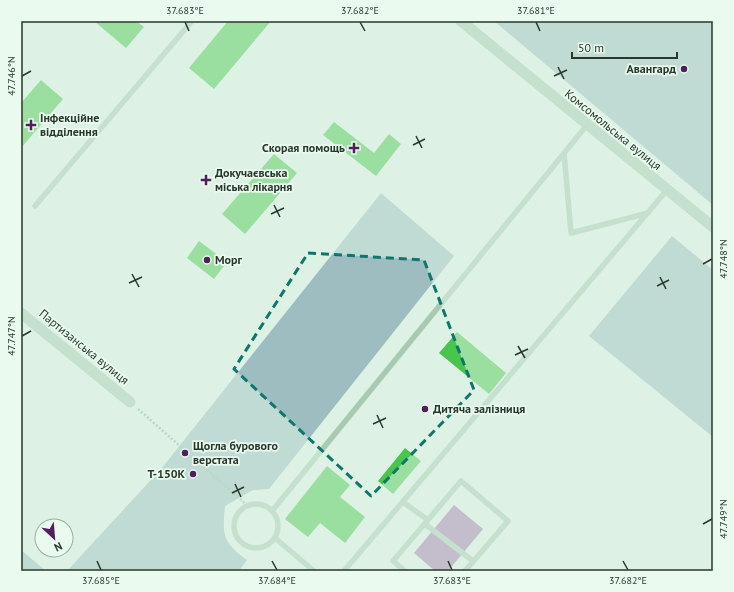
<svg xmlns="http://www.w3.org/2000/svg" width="734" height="592" viewBox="0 0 734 592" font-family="'PT Sans',sans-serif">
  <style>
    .green { fill: #9dbdc1 }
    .water { fill: #a77caf }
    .building { fill: #49c54e }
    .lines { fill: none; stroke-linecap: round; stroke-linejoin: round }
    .path { stroke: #93b69b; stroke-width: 2.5; stroke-dasharray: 2 2; stroke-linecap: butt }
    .service { stroke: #a9cab2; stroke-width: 5.5 }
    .minor { stroke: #a9cab2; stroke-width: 11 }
    .tertiary { stroke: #a9cab2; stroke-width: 11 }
    .marked { fill: none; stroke: #0f766e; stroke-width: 3; stroke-dasharray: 8 5; stroke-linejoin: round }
    .ticks { fill: none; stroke: #29382b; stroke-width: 1.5 }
    .poi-dot { fill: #511f59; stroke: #eafaef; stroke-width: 1.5 }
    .labels { text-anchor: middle; stroke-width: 3.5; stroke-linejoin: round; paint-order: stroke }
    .poi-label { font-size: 12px; font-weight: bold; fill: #29382b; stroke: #eafaef; text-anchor: start }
    .street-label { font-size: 12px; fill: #29382b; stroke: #eafaef }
    .neatline { fill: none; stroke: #29382b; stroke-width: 1.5 }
    .ticks-label { font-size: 10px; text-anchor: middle; fill: #29382b }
  </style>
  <rect width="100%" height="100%" fill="#ddf2e4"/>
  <path class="green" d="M 494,21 L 713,21 L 713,205 Z
    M 381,193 L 454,256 L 269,489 L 253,490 L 225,506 C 222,536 223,542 247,560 L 239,571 L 67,571 L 161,469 Z
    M 672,236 L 713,270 L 713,437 L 589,336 Z
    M 21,550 L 46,571 L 21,571 Z"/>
  <path class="water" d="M 454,505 L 483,529 L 448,571 L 435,571 L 414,553 Z"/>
  <path class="building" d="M 94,21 L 136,21 L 144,27 L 126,48 Z
    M 228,21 L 271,21 L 214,89 L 189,68 Z
    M 41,80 L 63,99 L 21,148 L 21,103 Z
    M 334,122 L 374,153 L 389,134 L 401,144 L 376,176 L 323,135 Z
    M 274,154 L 297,173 L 245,234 L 222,214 Z
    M 199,241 L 227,262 L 214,279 L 187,258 Z
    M 457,332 L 506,373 L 489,394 L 439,353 Z
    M 405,448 L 421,461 L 393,494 L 378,481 Z
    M 327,466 L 350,485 L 340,497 L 365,517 L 345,543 L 320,523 L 308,537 L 285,519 Z"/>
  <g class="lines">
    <path class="path" d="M 138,409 L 247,505"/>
    <path class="service" d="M 564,153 L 571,233 L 648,213
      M 35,206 L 192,21
      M 403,502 L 428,520
      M234 526a22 22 0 1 1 44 0a22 22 0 1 1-44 0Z
      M 272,511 L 587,125
      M 425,524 L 473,561
      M 275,538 L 314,571
      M 344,571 L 667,190
      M 405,571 L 393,561 L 461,481 L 508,521 L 465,571"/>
    <path class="minor" d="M 21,313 L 130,402"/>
    <path class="tertiary" d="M 461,21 L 713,227"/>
  </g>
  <path d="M0 0H734V592H0ZM 308,253 L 424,260 L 474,390 L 371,496 L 234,369 Z" fill="#ddf2e4" fill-opacity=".55" fill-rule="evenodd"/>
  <path class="marked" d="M 308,253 L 424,260 L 474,390 L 371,496 L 234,369 Z"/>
  <path class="ticks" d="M 185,22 L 189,31M 360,22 L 365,31M 536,22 L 540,31M 558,67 L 564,79M 22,76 L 31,71M 554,76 L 567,70M 416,136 L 422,148M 413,145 L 425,139M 274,205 L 280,217M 271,214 L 284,208M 703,264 L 712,259M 132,274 L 139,287M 660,277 L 666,289M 129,283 L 142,277M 657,286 L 669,280M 22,336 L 31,331M 518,346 L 525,358M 515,355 L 528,349M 377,415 L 383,428M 373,424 L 386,418M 235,484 L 241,497M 232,493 L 244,487M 703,524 L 712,519M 97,561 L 101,570M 272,561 L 277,570M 448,561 L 452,570M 623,561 L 628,570"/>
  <g class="poi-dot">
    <circle cx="684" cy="69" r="4"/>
    <path d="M29 119h4v4h4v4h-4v4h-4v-4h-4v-4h4z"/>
    <path d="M352 142h4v4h4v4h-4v4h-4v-4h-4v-4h4z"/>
    <path d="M204 174h4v4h4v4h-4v4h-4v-4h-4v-4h4z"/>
    <circle cx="207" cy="260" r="4"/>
    <circle cx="425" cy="409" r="4"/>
    <circle cx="185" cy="453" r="4"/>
    <circle cx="193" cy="474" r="4"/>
  </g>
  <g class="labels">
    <g class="poi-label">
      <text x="676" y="73" text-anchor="end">Авангард</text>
      <text x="40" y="122">Інфекційне<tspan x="40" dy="14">відділення</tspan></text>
      <text x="345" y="152" text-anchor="end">Скорая помощь</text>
      <text x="215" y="177">Докучаєвська<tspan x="215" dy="14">міська лікарня</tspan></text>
      <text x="215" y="264">Морг</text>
      <text x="433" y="413">Дитяча залізниця</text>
      <text x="193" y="450">Щогла бурового<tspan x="193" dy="14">верстата</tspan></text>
      <text x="185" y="478" text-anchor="end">Т-150К</text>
    </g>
    <g class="street-label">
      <text transform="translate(613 130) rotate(39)" y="4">Комсомольська вулиця</text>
      <text transform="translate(84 347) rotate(39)" y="4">Партизанська вулиця</text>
    </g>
  </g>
  <rect width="734" height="592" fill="none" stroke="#eafaef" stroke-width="44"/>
  <g transform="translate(54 538) rotate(154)"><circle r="19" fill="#eafaef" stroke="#9daca1"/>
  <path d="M0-3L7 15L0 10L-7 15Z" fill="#511f59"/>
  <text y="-6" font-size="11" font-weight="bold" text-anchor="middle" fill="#29382b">N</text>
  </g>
  <path d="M572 52v6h105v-6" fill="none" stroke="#29382b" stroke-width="2"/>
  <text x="578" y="52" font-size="12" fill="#29382b" stroke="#eafaef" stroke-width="3" paint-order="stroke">50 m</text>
  <rect x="22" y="22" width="690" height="548" class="neatline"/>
  <g class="ticks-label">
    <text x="185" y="14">37.683°E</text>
    <text x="360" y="14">37.682°E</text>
    <text x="536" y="14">37.681°E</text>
    <text transform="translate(11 76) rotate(-90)" y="4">47.746°N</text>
    <text transform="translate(723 259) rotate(-90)" y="4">47.748°N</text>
    <text transform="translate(11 336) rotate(-90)" y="4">47.747°N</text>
    <text transform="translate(723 519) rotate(-90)" y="4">47.749°N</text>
    <text x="101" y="584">37.685°E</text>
    <text x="277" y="584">37.684°E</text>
    <text x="452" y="584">37.683°E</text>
    <text x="628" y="584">37.682°E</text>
  </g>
</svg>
